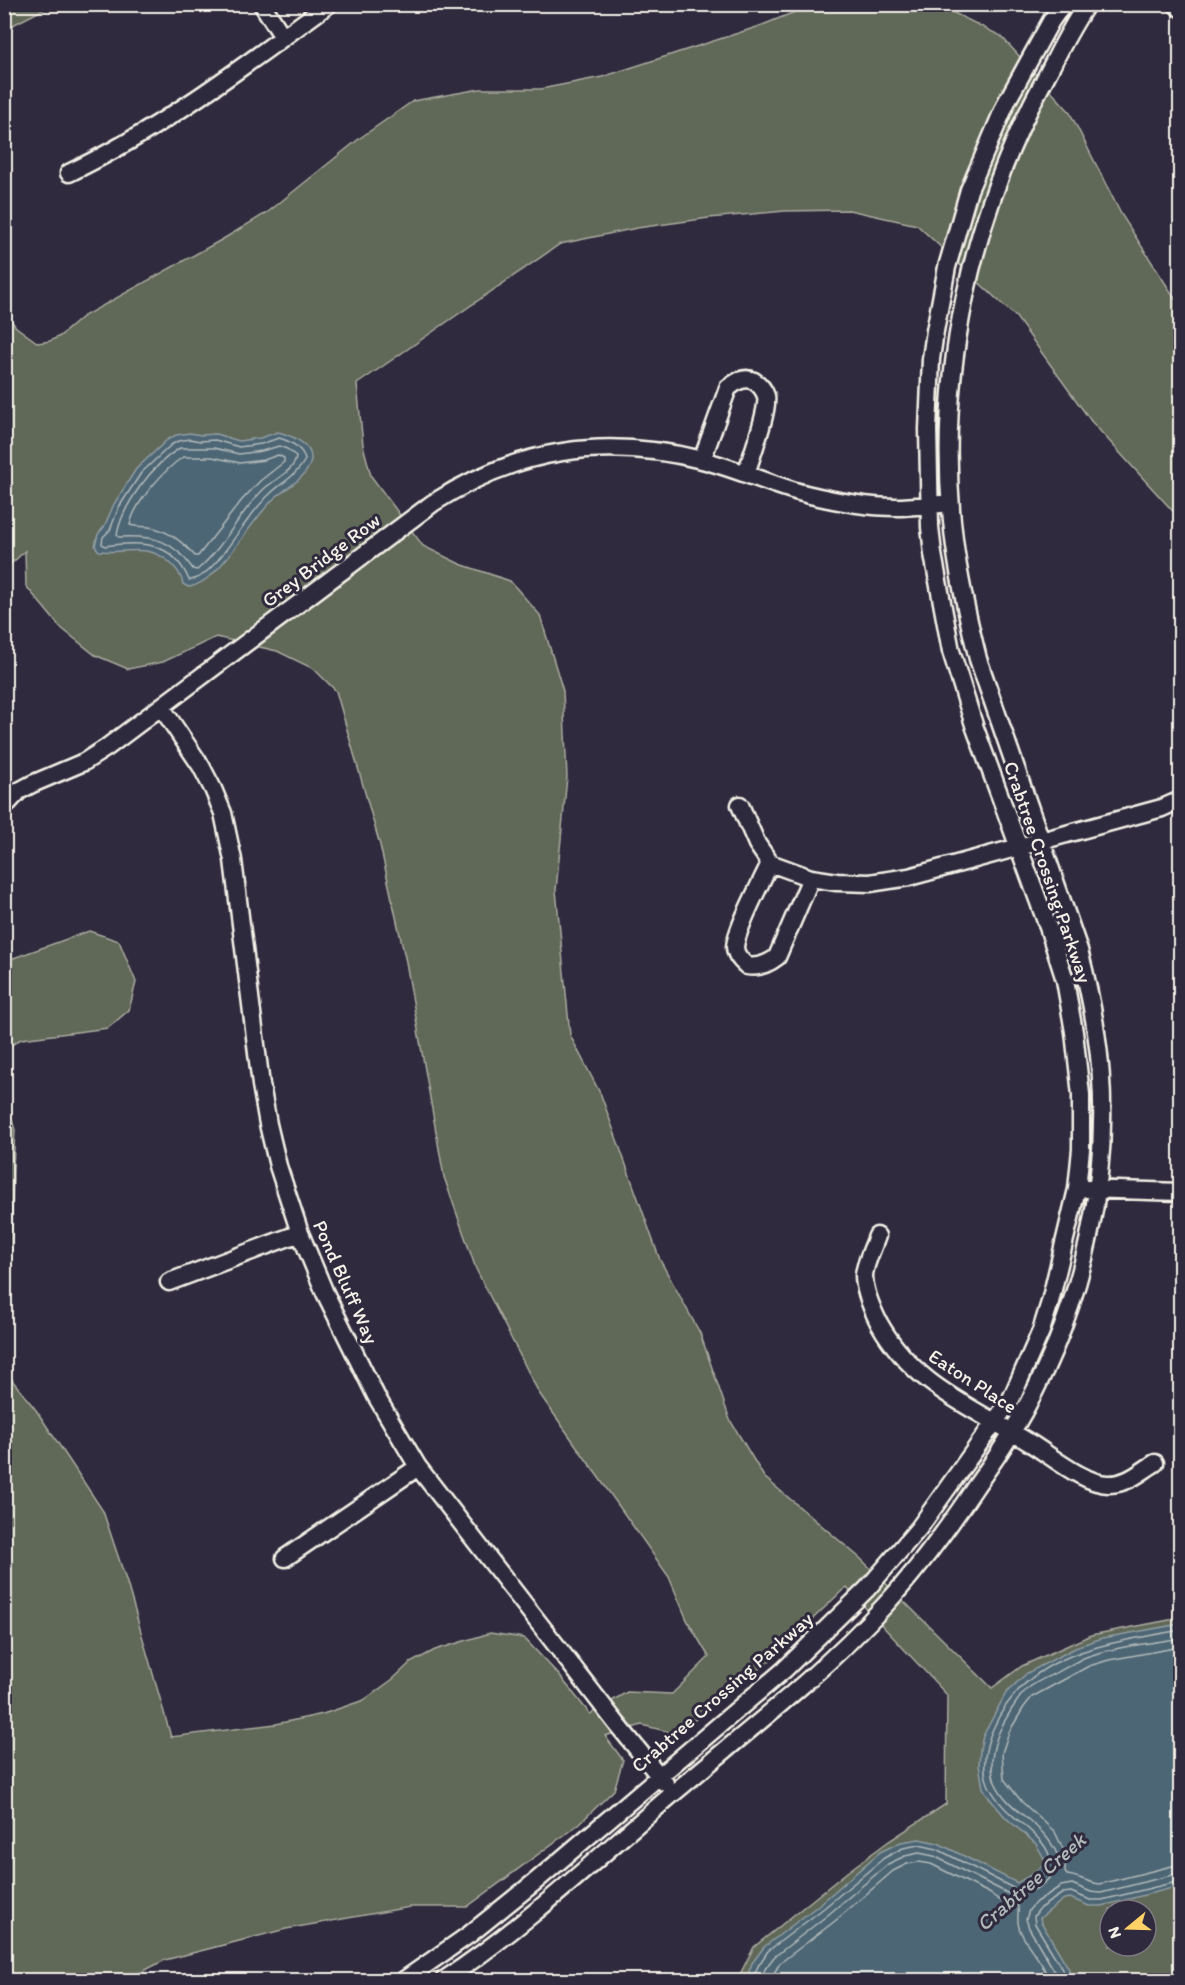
<svg xmlns="http://www.w3.org/2000/svg" width="1185" height="1985" viewBox="0 0 1185 1985" font-family="Itim,sans-serif">
  <style>
    .green { fill: #616759; stroke: #aaaca0; stroke-width: 1.5; fill-rule: evenodd }
    .water { fill: #4d6675; stroke: #909ea3; stroke-width: 1.5 }
    .lines { fill: none; stroke-linecap: round; stroke-linejoin: round }
    .shore { stroke: #b1b9ba; stroke-width: 1.5 }
    .street-casing { stroke: #f4f1e8; stroke-width: 21 }
    .street { stroke: #2f2a3d; stroke-width: 16 }
    .labels { text-anchor: middle; stroke-width: 6; stroke-linejoin: round; paint-order: stroke }
    .street-label { font-size: 20px; fill: #f4f1e8; stroke: #2f2a3d }
    .water-label { font-size: 21px; font-style: italic; fill: #b1b9ba; stroke: #2f2a3d }
  </style>
  <rect width="100%" height="100%" fill="#2f2a3d"/>
  <filter id="ink" filterUnits="userSpaceOnUse"><feTurbulence type="fractalNoise" baseFrequency=".0167" numOctaves="2"/><feDisplacementMap in="SourceGraphic" scale="12" xChannelSelector="R" yChannelSelector="G"/><feConvolveMatrix kernelMatrix="1 2 1 2 8 2 1 2 1" color-interpolation-filters="sRGB"/></filter>
  <g filter="url(#ink)">
    <path class="green" d="M 5,4 L 52,4 L 52,5 L 5,29 Z
      M 812,5 L 938,5 L 1001,36 L 1069,111 L 1121,214 L 1176,300 L 1180,305 L 1180,519 L 1091,421 L 1016,317 L 917,225 L 849,210 L 785,211 L 709,218 L 637,228 L 560,244 L 357,384 L 363,445 L 371,476 L 423,546 L 460,564 L 510,581 L 540,615 L 563,691 L 567,777 L 556,890 L 570,1035 L 601,1095 L 660,1260 L 700,1333 L 730,1420 L 764,1477 L 860,1558 L 992,1688 L 1022,1666 L 1091,1635 L 1180,1618 L 1180,1980 L 737,1980 L 754,1947 L 847,1872 L 889,1841 L 946,1804 L 947,1695 L 846,1587 L 768,1662 L 677,1734 L 642,1725 L 605,1736 L 623,1760 L 614,1790 L 579,1824 L 467,1907 L 410,1907 L 286,1929 L 165,1960 L 126,1980 L 5,1980 L 4,1370 L 36,1410 L 103,1511 L 127,1583 L 171,1737 L 276,1724 L 323,1714 L 364,1700 L 393,1679 L 410,1663 L 435,1650 L 490,1633 L 524,1638 L 559,1675 L 590,1714 L 627,1692 L 672,1694 L 709,1657 L 687,1620 L 669,1577 L 539,1393 L 476,1269 L 444,1177 L 406,962 L 380,845 L 336,691 L 314,669 L 277,651 L 216,637 L 163,662 L 128,669 L 95,655 L 60,627 L 26,586 L 25,551 L 12,563 L 5,564 L 5,312 L 16,327 L 38,343 L 50,341 L 60,336 L 82,317 L 223,239 L 268,212 L 360,138 L 413,101 L 480,89 L 541,89 L 602,77 L 760,26 ZM 1110,1910 L 1146,1910 L 1146,1946 L 1110,1946 Z
      M 89,931 L 119,941 L 136,982 L 129,1010 L 108,1028 L 21,1039 L 5,1049 L 5,961 Z
      M 4,1093 L 15,1130 L 13,1168 L 11,1264 L 5,1283 Z"/>
    <path class="water" d="M 278,432 C 290,435 313,444 311,460 C 309,476 288,487 277,496 C 250,518 221,583 188,587 L 183,584 C 181,574 176,568 168,561 C 146,543 124,554 99,551 L 95,546 L 98,534 L 104,527 L 114,504 L 136,469 L 167,440 L 176,435 L 190,433 L 201,435 L 216,434 L 239,441 L 260,438 Z
      M 1180,1624 L 1180,1886 L 1102,1906 L 1089,1906 L 1070,1898 L 1064,1899 L 1040,1918 L 1041,1922 L 1069,1969 L 1070,1980 L 746,1980 L 752,1963 L 764,1947 L 820,1904 L 880,1852 L 901,1842 L 919,1839 L 938,1843 L 1017,1883 L 1031,1875 L 1044,1864 L 1045,1860 L 1036,1844 L 1006,1818 L 990,1799 L 983,1788 L 979,1765 L 980,1749 L 983,1736 L 1006,1693 L 1027,1673 L 1081,1645 L 1103,1638 Z"/>
    <g class="lines">
      <path class="shore" d="M 279,438 C 290,441 303,448 305,460 C 297,475 283,482 271,493 C 261,502 252,514 244,525 C 232,540 209,580 189,580 C 173,541 141,541 105,546 L 102,544 L 103,537 L 110,530 L 119,507 L 141,473 L 171,445 L 178,441 L 190,439 L 200,441 L 215,440 L 239,447 L 261,444 Z
        M 279,446 L 287,449 L 296,456 C 296,470 274,480 265,488 C 239,512 224,548 197,570 L 193,569 C 173,540 154,535 119,537 L 117,535 C 122,505 153,464 180,448 L 214,448 L 239,454 L 262,451 Z
        M 278,455 L 284,458 L 284,462 L 260,481 L 242,500 L 198,556 L 195,556 C 183,542 167,530 149,527 C 142,526 136,527 130,525 C 134,503 165,469 183,457 L 212,457 L 240,463 L 264,460 Z
        M 1180,1647 L 1109,1660 L 1089,1666 L 1032,1697 L 1024,1707 L 1009,1732 L 1002,1753 L 1004,1779 L 1022,1802 L 1055,1832 L 1066,1855 L 1065,1872 L 1067,1875 C 1079,1876 1088,1883 1100,1884 L 1180,1864
        M 752,1980 L 758,1966 L 768,1951 L 824,1908 L 884,1858 L 903,1848 L 919,1845 L 937,1849 L 1015,1889 C 1028,1888 1039,1876 1049,1867 C 1056,1847 1025,1827 1012,1815 C 1004,1808 994,1796 989,1786 C 981,1769 985,1746 993,1729 C 1026,1651 1108,1644 1180,1630
        M 761,1980 L 765,1969 L 774,1957 L 829,1914 L 888,1864 L 905,1856 L 919,1853 L 934,1856 L 1013,1896 C 1029,1898 1065,1873 1057,1854 C 1044,1823 1007,1811 995,1782 C 988,1763 994,1741 1003,1724 C 1010,1712 1016,1700 1026,1690 C 1035,1682 1047,1677 1058,1672 C 1067,1667 1077,1661 1086,1657 C 1116,1646 1150,1644 1180,1638
        M 770,1980 L 780,1963 L 835,1921 L 893,1871 L 907,1864 L 919,1862 L 931,1864 L 991,1894 L 1002,1902 L 1018,1906 C 1019,1914 1016,1922 1020,1930 C 1026,1947 1045,1962 1048,1980
        M 1057,1980 L 1055,1972 L 1029,1928 L 1026,1919 L 1029,1910 L 1036,1902 L 1061,1886 L 1072,1884 L 1091,1892 L 1101,1893 L 1180,1873
        M 1064,1980 L 1063,1970 L 1035,1924 L 1034,1916 L 1040,1908 L 1063,1893 L 1071,1892 L 1090,1900 L 1102,1900 L 1180,1881"/>
      <defs>
        <path id="street" d="M 262,4 L 283,37
          M 1176,4 L 1180,8
          M 69,173 C 163,128 245,65 329,4
          M 702,460 L 728,388 C 736,382 744,376 754,381 C 759,384 764,390 766,396 C 769,410 751,457 746,474
          M 162,708 L 201,766 L 213,789 L 223,813 L 233,860 L 261,1085 L 268,1124 L 278,1166 L 300,1233 L 325,1293 L 376,1396 L 418,1467 L 617,1724 L 665,1783
          M 740,805 L 757,844 L 770,863 L 811,878 L 837,882 L 870,883 L 909,877 L 1162,808 L 1180,800
          M 4,807 L 19,791 L 32,784 L 84,762 L 106,748 L 433,503 C 519,448 604,436 702,460 C 738,469 771,485 806,494 C 835,501 866,507 896,507 C 911,507 926,505 941,504
          M 770,863 C 762,881 736,929 735,947 C 735,955 741,961 747,966 C 759,968 768,964 777,957 L 811,878
          M 1087,1189 L 1180,1192
          M 877,1236 C 873,1248 865,1263 864,1275 C 864,1291 872,1309 879,1323 C 915,1387 971,1406 1030,1443 C 1050,1455 1087,1486 1110,1484 C 1128,1484 1140,1472 1155,1463
          M 169,1282 L 300,1233
          M 285,1558 L 418,1467
          M 404,1980 L 470,1934 L 536,1881 L 784,1670 L 867,1589 L 919,1528 L 1011,1399 L 1041,1331 L 1050,1302 L 1077,1189 L 1081,1149 L 1081,1095 L 1074,1032 L 1065,980 L 1048,927 L 975,728 L 951,651 L 933,554 L 930,527 L 928,429 L 931,359 L 935,331 L 947,267 L 969,190 L 1007,101 L 1051,21 L 1063,4
          M 444,1980 C 527,1925 600,1855 676,1791 C 747,1731 822,1674 885,1605 C 919,1568 948,1528 976,1486 C 988,1469 1001,1451 1012,1432 C 1083,1314 1117,1169 1096,1032 C 1092,1004 1086,977 1079,950 L 978,659 C 968,619 959,580 954,539 C 934,377 971,213 1049,71 C 1061,48 1072,25 1087,4"/>
      </defs>
      <use href="#street" class="street-casing"/>
      <use href="#street" class="street"/>
    </g>
  </g>
  <g class="labels">
    <g class="street-label">
      <text transform="translate(321 560) rotate(-37)" y="7">Grey Bridge Row</text>
      <text transform="translate(1048 872) rotate(71)" y="7">Crabtree Crossing Parkway</text>
      <text transform="translate(346 1282) rotate(66)" y="7">Pond Bluff Way</text>
      <text transform="translate(973 1381) rotate(33)" y="7">Eaton Place</text>
      <text transform="translate(722 1692) rotate(-41)" y="7">Crabtree Crossing Parkway</text>
    </g>
    <g class="water-label">
      <text transform="translate(1031 1882) rotate(-41)" y="7">Crabtree Creek</text>
    </g>
  </g>
  <rect width="1185" height="1985" fill="none" stroke="#2f2a3d" stroke-width="24"/>
  <rect x="12" y="12" width="1161" height="1961" fill="none" stroke="#f4f1e8" stroke-width="2" filter="url(#ink)"/>
  <g transform="translate(1128 1928) rotate(251)"><circle r="28" fill="#2f2a3d" stroke="#7e7a81" stroke-width="1.5"/>
  <path d="M0-4.5L10 22L0 15L-10 22Z" fill="#ffd166"/>
  <text y="-9" font-size="16" font-weight="bold" text-anchor="middle" fill="#f4f1e8">N</text>
  </g>
</svg>
